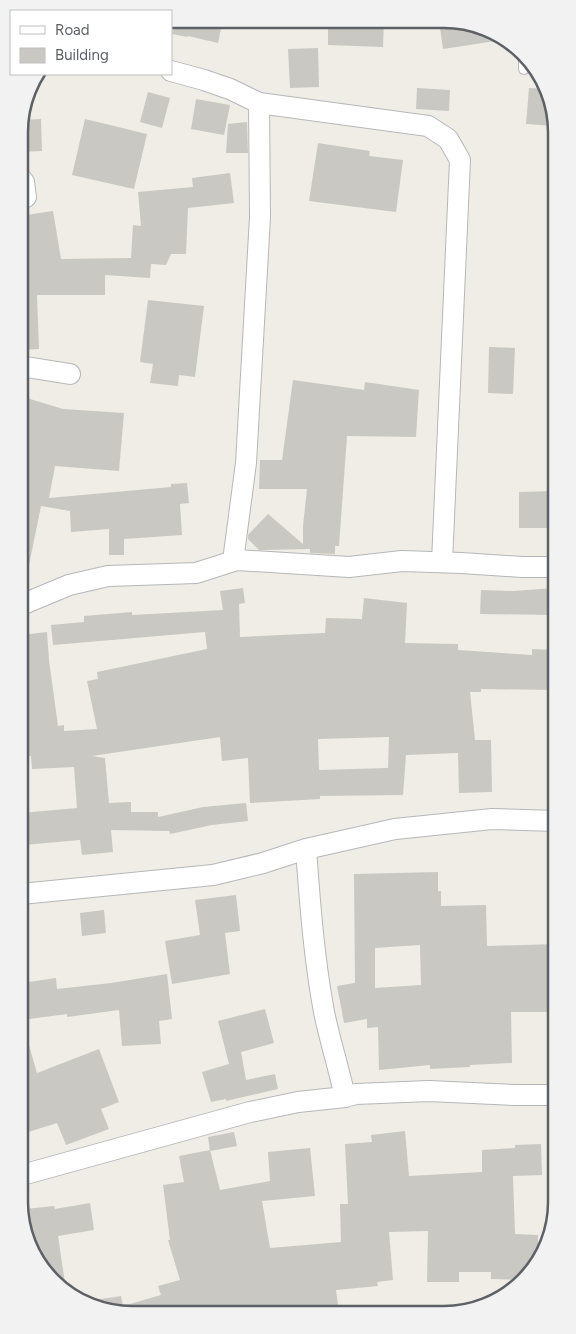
<svg xmlns="http://www.w3.org/2000/svg" width="576" height="1334" viewBox="0 0 576 1334" font-family="Figtree,sans-serif">
  <style>
    .building { fill: #cac8c2; fill-rule: evenodd }
    .lines { fill: none; stroke-linecap: round; stroke-linejoin: round }
    .lane-casing { stroke: #b5b7bc; stroke-width: 12 }
    .street-casing { stroke: #b5b7bc; stroke-width: 22 }
    .lane { stroke: #fff; stroke-width: 10 }
    .street { stroke: #fff; stroke-width: 20 }
    .rim { fill: none; stroke: #5d6065; stroke-width: 2.5 }
  </style>
  <rect width="100%" height="100%" fill="#efede5"/>
  <path class="building" d="M 174,19 L 223,19 L 218,43 L 188,36 L 187,37 L 172,34 Z
    M 328,20 L 384,20 L 383,47 L 328,45 Z
    M 439,21 L 467,21 L 502,40 L 443,49 Z
    M 318,48 L 319,87 L 290,88 L 288,49 Z
    M 417,88 L 450,90 L 449,111 L 416,109 Z
    M 529,88 L 546,89 L 553,103 L 554,126 L 526,124 Z
    M 148,92 L 170,98 L 162,128 L 140,122 Z
    M 196,99 L 230,105 L 224,135 L 191,129 Z
    M 41,119 L 42,151 L 19,152 L 20,120 Z
    M 85,119 L 147,134 L 134,189 L 72,175 Z
    M 247,122 L 248,153 L 226,153 L 228,124 Z
    M 318,143 L 370,151 L 369,156 L 403,160 L 396,212 L 309,201 Z
    M 230,173 L 234,203 L 188,208 L 186,254 L 171,254 L 166,265 L 151,264 L 150,278 L 105,275 L 105,295 L 37,295 L 39,349 L 20,350 L 19,216 L 53,211 L 61,259 L 131,258 L 133,225 L 141,226 L 138,192 L 193,187 L 192,178 Z
    M 148,300 L 204,306 L 195,377 L 179,375 L 178,386 L 150,383 L 153,364 L 140,362 Z
    M 489,347 L 515,348 L 513,394 L 488,393 Z
    M 293,380 L 364,390 L 365,382 L 419,390 L 416,437 L 347,436 L 339,546 L 335,546 L 335,554 L 310,553 L 310,549 L 259,550 L 248,539 L 248,535 L 268,514 L 303,544 L 303,526 L 307,489 L 259,489 L 260,460 L 282,460 Z
    M 20,396 L 63,409 L 124,413 L 119,471 L 55,466 L 49,498 L 171,487 L 171,484 L 187,483 L 189,503 L 180,504 L 182,535 L 124,539 L 124,555 L 109,555 L 109,529 L 71,532 L 70,511 L 41,506 L 28,570 L 20,570 Z
    M 555,491 L 555,528 L 519,528 L 519,492 Z
    M 243,588 L 245,603 L 239,604 L 240,637 L 325,633 L 326,618 L 362,619 L 364,598 L 407,603 L 405,643 L 458,644 L 458,650 L 532,655 L 532,649 L 555,650 L 555,690 L 481,689 L 481,692 L 470,692 L 475,740 L 491,740 L 492,792 L 459,793 L 458,753 L 406,755 L 403,795 L 320,796 L 320,799 L 250,803 L 248,758 L 222,761 L 220,737 L 92,756 L 105,758 L 109,803 L 131,802 L 131,812 L 158,812 L 158,817 L 203,807 L 246,803 L 248,821 L 212,825 L 170,834 L 169,831 L 111,830 L 113,852 L 82,855 L 80,840 L 24,845 L 21,813 L 77,808 L 74,767 L 32,769 L 31,756 L 27,756 L 26,710 L 21,711 L 21,635 L 47,632 L 49,660 L 58,726 L 64,725 L 64,731 L 97,729 L 87,681 L 98,679 L 97,672 L 207,649 L 205,632 L 53,645 L 51,625 L 84,622 L 84,616 L 132,612 L 132,615 L 223,610 L 220,591 ZM 389,737 L 388,768 L 319,770 L 318,739 Z
    M 554,588 L 552,595 L 555,599 L 555,615 L 480,614 L 481,590 L 514,591 Z
    M 438,872 L 438,891 L 441,891 L 441,906 L 486,905 L 487,946 L 556,944 L 556,967 L 554,967 L 555,1012 L 511,1012 L 512,1063 L 470,1065 L 470,1067 L 430,1069 L 430,1065 L 379,1070 L 378,1027 L 367,1028 L 367,1019 L 344,1023 L 337,986 L 355,983 L 354,874 ZM 420,945 L 421,985 L 375,988 L 375,948 Z
    M 236,895 L 240,931 L 225,933 L 230,974 L 172,984 L 165,941 L 200,935 L 195,900 Z
    M 104,910 L 106,933 L 82,936 L 80,913 Z
    M 167,974 L 172,1019 L 159,1021 L 161,1044 L 122,1046 L 119,1010 L 67,1017 L 67,1014 L 22,1020 L 22,983 L 56,978 L 57,989 L 111,983 Z
    M 265,1009 L 274,1043 L 241,1052 L 246,1080 L 275,1074 L 278,1089 L 226,1101 L 226,1099 L 211,1102 L 202,1072 L 229,1064 L 218,1021 Z
    M 26,1035 L 37,1073 L 99,1049 L 119,1102 L 101,1109 L 109,1129 L 66,1145 L 57,1123 L 22,1134 L 22,1036 Z
    M 405,1131 L 409,1176 L 482,1172 L 482,1150 L 515,1148 L 515,1145 L 541,1144 L 542,1175 L 513,1176 L 515,1234 L 538,1235 L 538,1256 L 529,1277 L 524,1280 L 491,1279 L 491,1272 L 459,1272 L 459,1282 L 427,1282 L 428,1231 L 389,1232 L 393,1280 L 377,1282 L 378,1286 L 336,1290 L 339,1312 L 110,1313 L 87,1301 L 121,1296 L 123,1306 L 161,1295 L 158,1286 L 180,1280 L 168,1240 L 170,1240 L 163,1185 L 184,1182 L 179,1156 L 210,1150 L 220,1190 L 270,1181 L 268,1152 L 310,1148 L 315,1196 L 262,1201 L 270,1248 L 341,1242 L 340,1204 L 348,1204 L 345,1144 L 372,1142 L 371,1135 Z
    M 234,1132 L 237,1146 L 210,1151 L 208,1137 Z
    M 90,1203 L 94,1230 L 58,1236 L 66,1290 L 52,1282 L 36,1255 L 34,1237 L 28,1238 L 25,1209 L 54,1206 L 55,1209 Z"/>
  <g class="lines">
    <defs>
      <path id="lane" d="M 524,69 L 524,52"/>
      <path id="street" d="M 171,71 L 204,80 L 230,89 L 259,103 L 428,126 L 448,139 L 460,160 L 442,562
        M 19,176 L 24,182 L 26,197
        M 20,366 L 70,374
        M 233,561 L 246,463 L 260,217 L 259,103
        M 21,605 L 69,585 L 108,576 L 196,573 L 237,560 L 349,567 L 402,561 L 461,563 L 522,567 L 555,567
        M 306,849 C 310,904 314,958 324,1012 C 330,1041 339,1069 345,1097
        M 21,894 L 213,875 L 263,863 L 306,849 L 395,829 L 492,819 L 556,821
        M 22,1175 L 250,1112 L 298,1102 L 345,1097 L 356,1094 L 429,1091 L 514,1095 L 557,1095"/>
    </defs>
    <use href="#lane" class="lane-casing"/>
    <use href="#street" class="street-casing"/>
    <use href="#lane" class="lane"/>
    <use href="#street" class="street"/>
  </g>
  <path d="M0 0H576V1334H0ZM132 28H444A104 104 0 0 1 548 132V1202A104 104 0 0 1 444 1306H132A104 104 0 0 1 28 1202V132A104 104 0 0 1 132 28Z" fill="#f2f2f3" fill-rule="evenodd"/>
  <path class="rim" d="M132 28H444A104 104 0 0 1 548 132V1202A104 104 0 0 1 444 1306H132A104 104 0 0 1 28 1202V132A104 104 0 0 1 132 28Z"/>
  <rect x="10" y="10" width="162" height="65" fill="#ffffff" stroke="#bebfc1"/>
  <rect x="20" y="26" width="25" height="8" fill="#ffffff" stroke="#bebfc1"/>
  <text x="55" y="35" font-size="15" fill="#5d6065">Road</text>
  <rect x="20" y="48" width="25" height="15" fill="#cac8c2" stroke="#bebfc1"/>
  <text x="55" y="60" font-size="15" fill="#5d6065">Building</text>
</svg>
